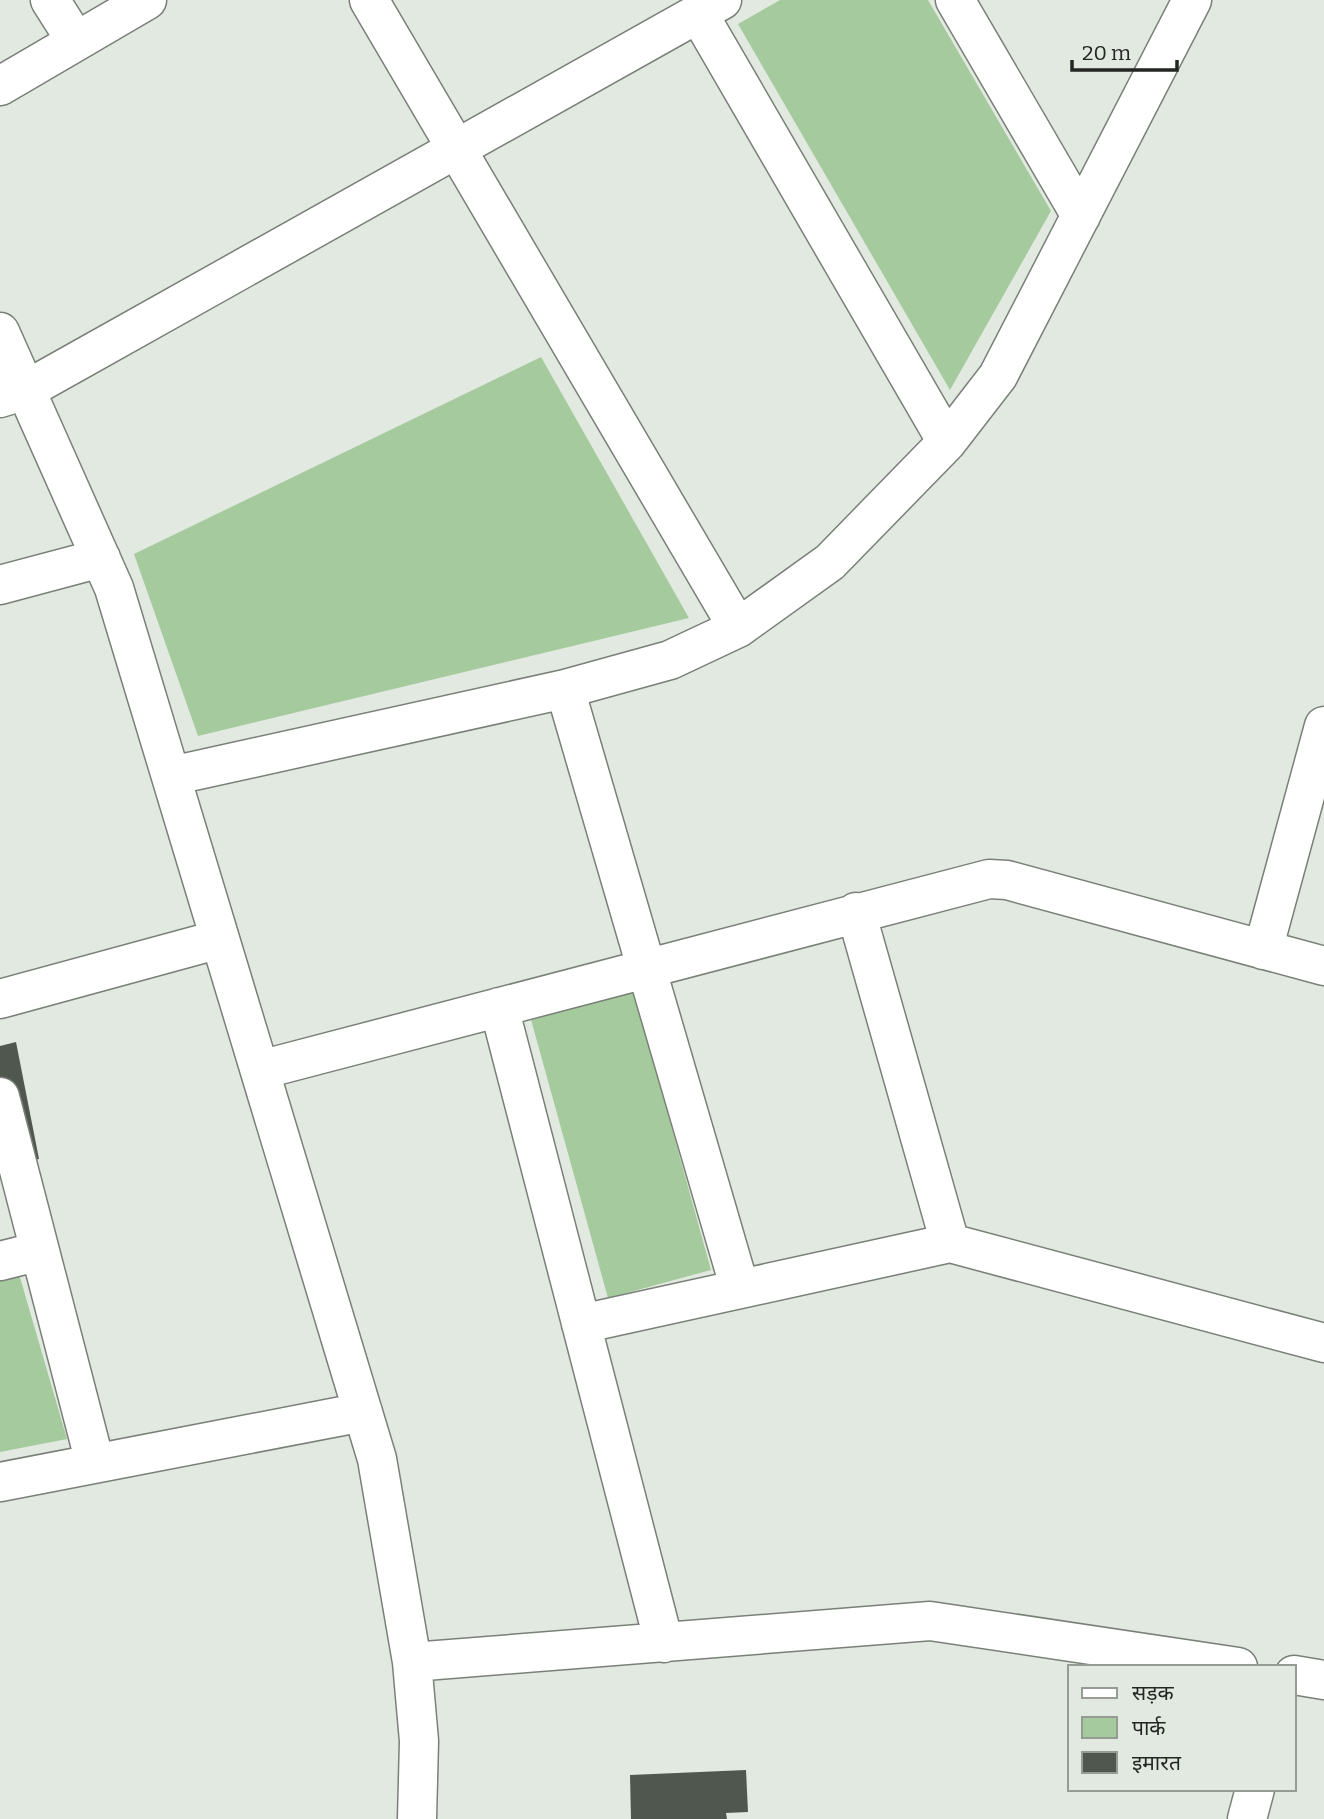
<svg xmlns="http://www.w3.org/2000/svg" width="1324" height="1819" viewBox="0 0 1324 1819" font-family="Bitter,'Noto Sans Devanagari',serif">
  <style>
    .green { fill: #a5ca9e }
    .building { fill: #50574f }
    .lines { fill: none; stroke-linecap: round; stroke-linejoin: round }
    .minor-casing { stroke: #798078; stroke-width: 41 }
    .minor { stroke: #fff; stroke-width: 38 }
  </style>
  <rect width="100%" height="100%" fill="#e2e9e0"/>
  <path class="green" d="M 780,0 L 928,0 L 1051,211 L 950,390 L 738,24 Z
    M 541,357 L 689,618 L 198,736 L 134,554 Z
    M 633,988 L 711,1270 L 608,1298 L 530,1016 Z
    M 19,1274 L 67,1439 L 0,1452 L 0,1280 Z"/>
  <path class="building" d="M 16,1042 L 39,1159 L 0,1167 L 0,1046 Z
    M 746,1770 L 748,1812 L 726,1813 L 727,1819 L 631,1819 L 630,1775 Z"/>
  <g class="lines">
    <defs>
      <path id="minor" d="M 50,0 L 76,41
        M 369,0 L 738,628
        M 955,0 L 1081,216
        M 698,13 L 947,442
        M 0,86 L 147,0
        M 0,332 L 114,588 L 377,1459 L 412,1662 L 419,1741 L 417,1819
        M 0,398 L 26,390 L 722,0
        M 0,585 L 101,558
        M 565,689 L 740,1289
        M 171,776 L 565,689 L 670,660 L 738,628 L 830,562 L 947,442 L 998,376 L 1192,0
        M 856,912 L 950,1243
        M 1263,950 L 1324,726
        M 0,999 L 220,939
        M 499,1007 L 664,1643
        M 260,1070 L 989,879 L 1007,880 L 1324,966
        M 0,1097 L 95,1463
        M 0,1261 L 40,1251
        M 581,1324 L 950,1243 L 1324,1343
        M 0,1482 L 363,1412
        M 412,1662 L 930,1621 L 1238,1667
        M 1294,1675 L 1324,1680
        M 1247,1819 L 1255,1789"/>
    </defs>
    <use href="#minor" class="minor-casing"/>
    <use href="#minor" class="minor"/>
  </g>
  <rect x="1068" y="1665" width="228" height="126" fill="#e2e9e0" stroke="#969b94" stroke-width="2"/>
  <rect x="1082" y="1688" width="35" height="10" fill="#ffffff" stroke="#969b94" stroke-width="2"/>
  <text x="1132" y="1700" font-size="21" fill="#232623">सड़क</text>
  <rect x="1082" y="1717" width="35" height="21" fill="#a5ca9e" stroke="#969b94" stroke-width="2"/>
  <text x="1132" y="1735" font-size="21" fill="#232623">पार्क</text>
  <rect x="1082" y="1752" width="35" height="21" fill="#50574f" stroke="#969b94" stroke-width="2"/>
  <text x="1132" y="1770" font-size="21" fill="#232623">इमारत</text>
  <path d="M1072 60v10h105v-10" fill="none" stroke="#232623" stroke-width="3.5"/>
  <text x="1082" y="60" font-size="21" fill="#232623" stroke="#e2e9e0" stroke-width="5" paint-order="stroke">20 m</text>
</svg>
